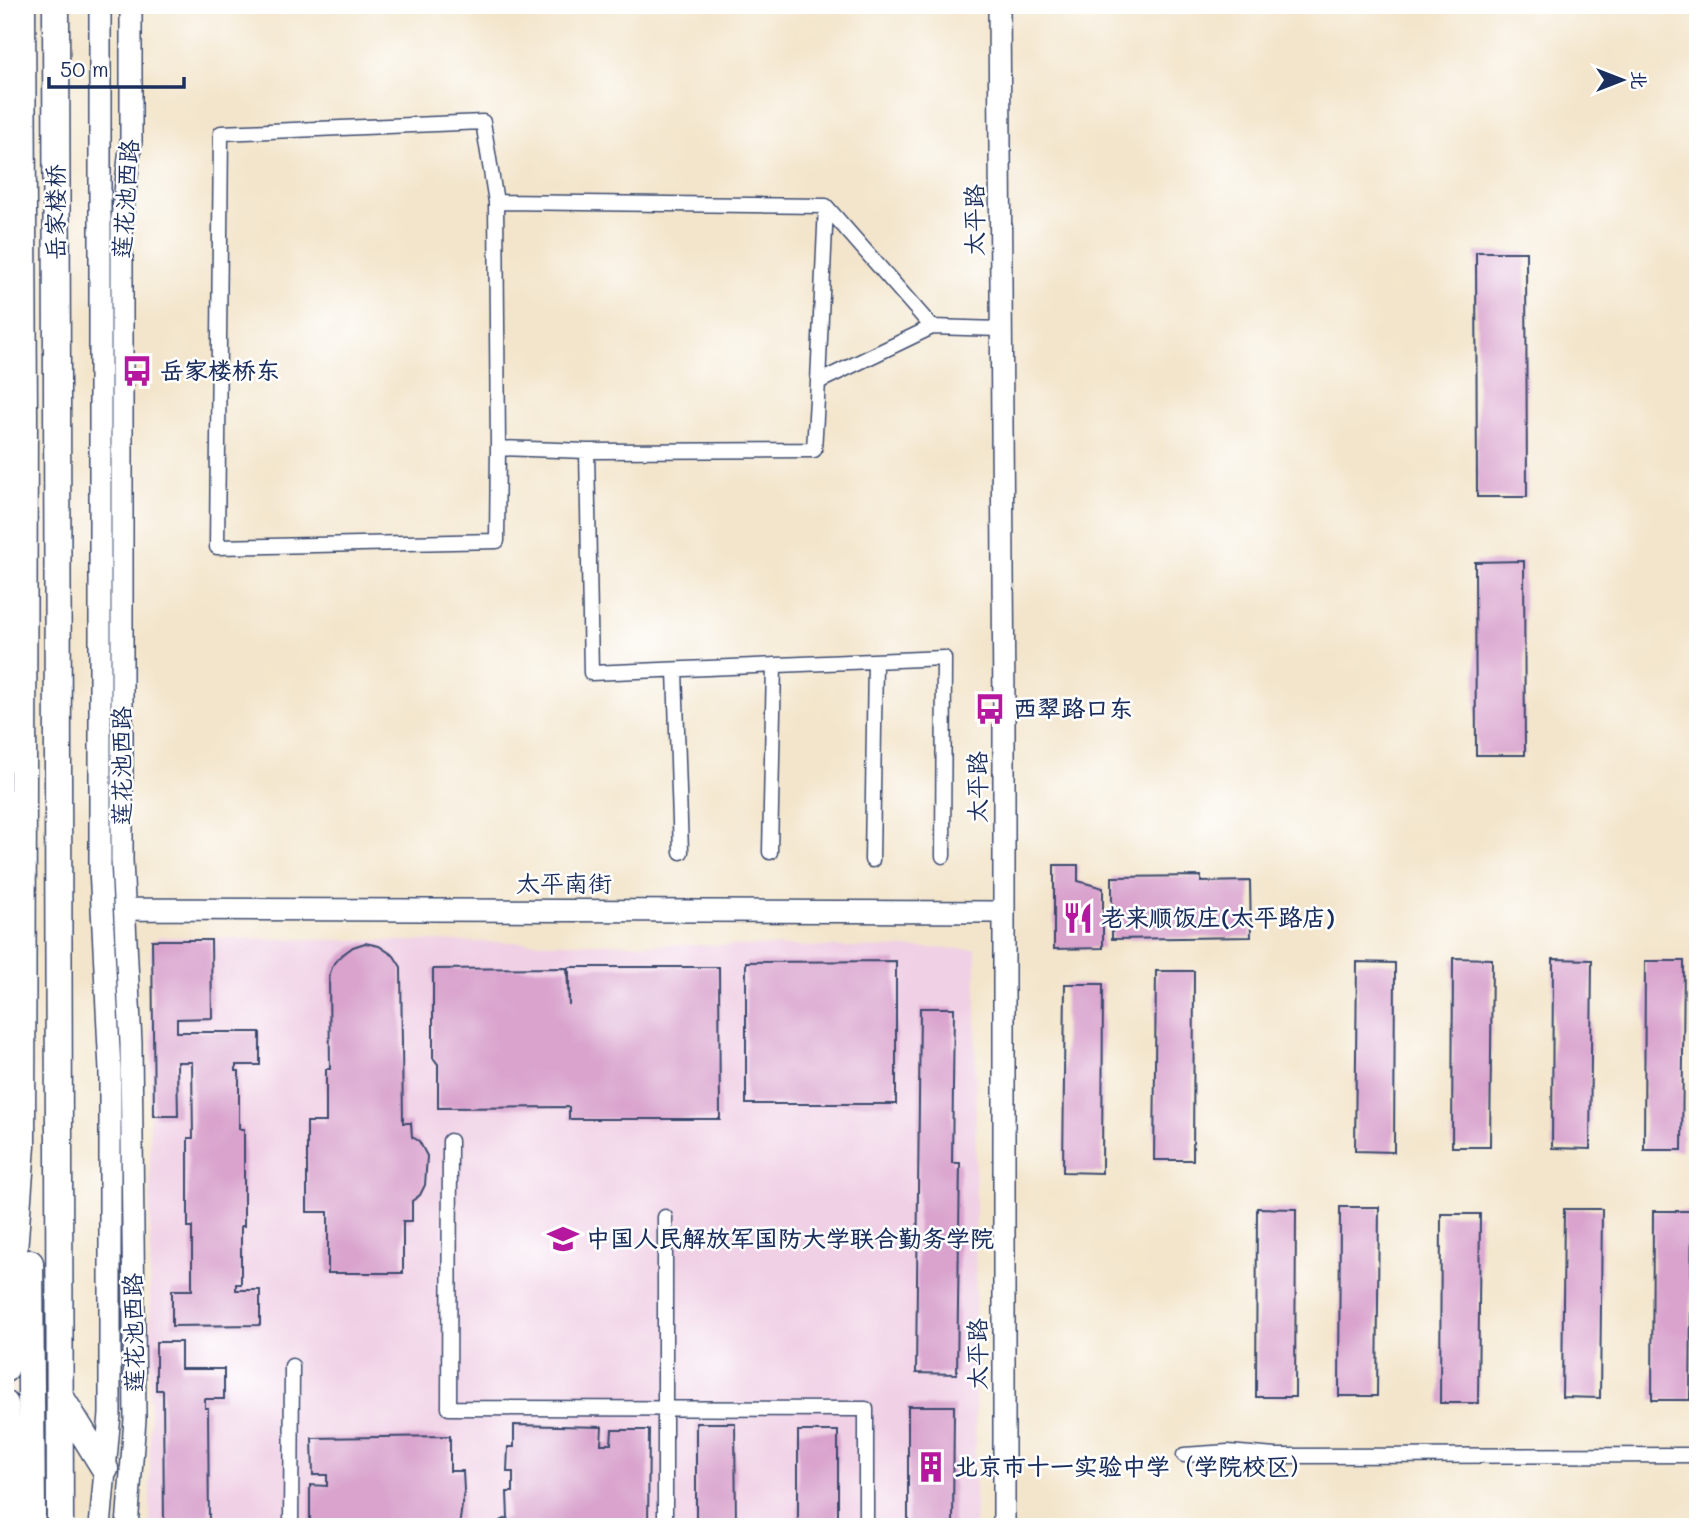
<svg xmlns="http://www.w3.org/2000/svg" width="1703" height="1532" viewBox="0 0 1703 1532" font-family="Mali,'LXGW WenKai TC',sans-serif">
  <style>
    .built { fill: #f0d0e5 }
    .building { fill: #d9a3cd }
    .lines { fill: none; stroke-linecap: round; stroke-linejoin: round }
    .street-casing { stroke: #3b4a6e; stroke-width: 17 }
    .secondary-casing { stroke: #3b4a6e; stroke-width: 24 }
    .highway-casing { stroke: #3b4a6e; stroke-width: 29 }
    .street { stroke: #fff; stroke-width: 14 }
    .secondary { stroke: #fff; stroke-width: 21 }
    .highway { stroke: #fff; stroke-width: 26 }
    .labels { text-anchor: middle; stroke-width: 5; stroke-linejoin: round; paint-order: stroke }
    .street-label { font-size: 24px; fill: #1b2f5e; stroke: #fff }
    .poi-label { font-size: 24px; font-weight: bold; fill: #1b2f5e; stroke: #fff; text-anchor: start }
  </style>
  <rect width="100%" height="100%" fill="#fff"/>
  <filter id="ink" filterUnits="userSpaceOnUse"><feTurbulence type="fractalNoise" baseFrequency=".0143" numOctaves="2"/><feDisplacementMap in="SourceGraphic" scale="14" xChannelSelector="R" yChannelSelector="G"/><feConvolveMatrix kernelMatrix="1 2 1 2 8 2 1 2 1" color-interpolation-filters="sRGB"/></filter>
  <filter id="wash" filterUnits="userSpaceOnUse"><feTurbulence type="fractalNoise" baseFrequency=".00686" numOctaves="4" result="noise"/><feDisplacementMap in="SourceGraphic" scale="28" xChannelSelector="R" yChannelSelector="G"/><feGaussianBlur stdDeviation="1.57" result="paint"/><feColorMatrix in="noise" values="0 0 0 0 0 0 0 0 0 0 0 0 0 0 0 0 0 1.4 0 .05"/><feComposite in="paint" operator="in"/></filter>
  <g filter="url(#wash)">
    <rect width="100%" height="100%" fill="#f3e5cb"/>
    <path class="built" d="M 158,937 L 976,949 L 975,1527 L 150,1527 L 150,952 Z"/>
    <g id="blocks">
      <path class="building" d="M 1476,252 L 1526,252 L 1527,497 L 1477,497 Z
        M 1524,561 L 1525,755 L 1476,755 L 1475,562 Z
        M 1054,865 L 1078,865 L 1078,881 L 1103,888 L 1103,948 L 1054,949 Z
        M 1201,876 L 1201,882 L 1250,881 L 1251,937 L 1112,939 L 1112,877 Z
        M 152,940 L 211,940 L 212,1018 L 177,1019 L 177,1032 L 260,1032 L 260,1065 L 236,1065 L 236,1071 L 239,1071 L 239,1129 L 244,1129 L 244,1226 L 241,1226 L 241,1284 L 236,1284 L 236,1290 L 260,1290 L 260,1325 L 172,1326 L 172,1290 L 192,1290 L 192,1227 L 188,1227 L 188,1138 L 193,1138 L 192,1062 L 177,1062 L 178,1116 L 154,1116 Z
        M 365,943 L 379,946 L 394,956 L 401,967 L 403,1123 L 411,1123 L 412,1137 L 419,1141 L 427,1156 L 425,1185 L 420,1195 L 412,1201 L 412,1221 L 403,1221 L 403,1273 L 328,1273 L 328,1212 L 307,1212 L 307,1122 L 326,1122 L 326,1069 L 330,1069 L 329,976 L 333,965 L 342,955 L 353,947 Z
        M 1453,958 L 1492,959 L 1490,1147 L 1452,1147 Z
        M 1553,959 L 1592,960 L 1590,1149 L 1552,1148 Z
        M 896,961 L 896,1104 L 746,1104 L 746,962 Z
        M 1645,961 L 1684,961 L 1682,1150 L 1644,1150 Z
        M 1357,962 L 1395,963 L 1394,1152 L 1355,1151 Z
        M 569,967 L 719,967 L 720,1119 L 569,1119 L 569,1107 L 438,1108 L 438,1064 L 433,1058 L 433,969 L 567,968 L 569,1005 Z
        M 1156,971 L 1194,971 L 1193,1160 L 1154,1160 Z
        M 1065,984 L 1103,984 L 1102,1173 L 1063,1172 Z
        M 920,1008 L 954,1008 L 952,1163 L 960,1163 L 957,1374 L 916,1373 Z
        M 1340,1207 L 1379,1207 L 1377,1396 L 1339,1396 Z
        M 1257,1208 L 1296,1209 L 1295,1397 L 1256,1397 Z
        M 1564,1209 L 1602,1209 L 1600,1398 L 1562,1397 Z
        M 1653,1211 L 1692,1211 L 1690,1400 L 1652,1400 Z
        M 1441,1214 L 1480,1214 L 1478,1403 L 1440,1403 Z
        M 156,1342 L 181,1342 L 181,1369 L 224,1369 L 224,1399 L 205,1399 L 205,1408 L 208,1408 L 209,1527 L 164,1527 L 163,1390 L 156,1390 Z
        M 908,1406 L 954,1406 L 953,1527 L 908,1527 Z
        M 696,1423 L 735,1423 L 736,1527 L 696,1527 Z
        M 514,1425 L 602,1427 L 601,1444 L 611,1444 L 612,1430 L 649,1430 L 648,1527 L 501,1527 L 500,1521 L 508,1518 L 507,1492 L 513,1492 L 513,1472 L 507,1472 L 508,1447 L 514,1447 Z
        M 798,1431 L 838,1431 L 838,1527 L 798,1527 Z
        M 450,1436 L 450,1471 L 463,1471 L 464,1491 L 459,1527 L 310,1527 L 310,1485 L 327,1486 L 327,1475 L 313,1475 L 312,1438 Z"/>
    </g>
  </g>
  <g filter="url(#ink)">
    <use href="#blocks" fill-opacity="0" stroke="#3b4a6e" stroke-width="2"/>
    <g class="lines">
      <defs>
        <path id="street" d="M 496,202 L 498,448
          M 818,382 L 826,206
          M 587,451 L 498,448 L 497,541 L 217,547 L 221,133 L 483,122 L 496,202 L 826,206 L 932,327
          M 675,670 L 681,852
          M 770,852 L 774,665
          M 943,856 L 944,658 L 591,673 L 587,451 L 814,450 L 818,382 L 932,327 L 1000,329
          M 872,860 L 875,661
          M 450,1141 L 449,1408 L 866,1409 L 866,1527
          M 665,1217 L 665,1527
          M 1184,1455 L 1228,1452 L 1275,1456 L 1698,1455
          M 291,1527 L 292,1366"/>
        <path id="secondary" d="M 100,5 L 100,867 L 110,1070 L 110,1414 L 100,1527
          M 999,5 L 1004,708 L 1004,1527
          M 125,909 L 1004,912
          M 127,1527 L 135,1419 L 131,1044 L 122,860 L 122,218 L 131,141 L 131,5"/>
        <path id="highway" d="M 56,5 L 60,1527
          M 5,1369 L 22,1146 L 24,419 L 22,5
          M 60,1396 L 105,1469
          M 5,1404 L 6,1470 L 12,1527
          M 30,1527 L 32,1514 L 30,1263"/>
      </defs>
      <use href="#street" class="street-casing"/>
      <use href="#secondary" class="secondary-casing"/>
      <use href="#highway" class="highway-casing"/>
      <use href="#street" class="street"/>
      <use href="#secondary" class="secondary"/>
      <use href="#highway" class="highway"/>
    </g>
  </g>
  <defs>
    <symbol id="bus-bare" viewBox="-9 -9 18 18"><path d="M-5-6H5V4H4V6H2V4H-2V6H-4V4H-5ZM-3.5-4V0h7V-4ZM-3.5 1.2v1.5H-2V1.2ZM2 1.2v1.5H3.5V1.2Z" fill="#b5179e" stroke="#fff" stroke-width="2.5" paint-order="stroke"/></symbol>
    <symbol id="restaurant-bare" viewBox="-9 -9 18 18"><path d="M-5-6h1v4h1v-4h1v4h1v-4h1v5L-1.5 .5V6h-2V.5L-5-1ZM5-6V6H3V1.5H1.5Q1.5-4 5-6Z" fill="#b5179e" stroke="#fff" stroke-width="2.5" paint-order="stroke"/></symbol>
    <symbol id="university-bare" viewBox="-9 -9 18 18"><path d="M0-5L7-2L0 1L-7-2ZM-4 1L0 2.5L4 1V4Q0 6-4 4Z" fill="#b5179e" stroke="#fff" stroke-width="2.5" paint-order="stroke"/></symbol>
    <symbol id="building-bare" viewBox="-9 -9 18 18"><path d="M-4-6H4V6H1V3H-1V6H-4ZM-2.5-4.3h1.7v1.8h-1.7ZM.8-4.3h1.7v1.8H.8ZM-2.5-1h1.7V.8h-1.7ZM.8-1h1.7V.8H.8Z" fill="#b5179e" stroke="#fff" stroke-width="2.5" paint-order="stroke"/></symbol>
  </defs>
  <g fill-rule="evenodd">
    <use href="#bus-bare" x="115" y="349" width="44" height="44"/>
    <use href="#bus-bare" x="968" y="687" width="44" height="44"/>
    <use href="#restaurant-bare" x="1056" y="896" width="44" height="44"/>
    <use href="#university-bare" x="541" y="1217" width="44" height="44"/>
    <use href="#building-bare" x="909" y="1445" width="44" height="44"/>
  </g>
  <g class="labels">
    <g class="street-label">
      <text transform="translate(126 199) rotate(-86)" y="8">莲花池西路</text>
      <text transform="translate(56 212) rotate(-90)" y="8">岳家楼桥</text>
      <text transform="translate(975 220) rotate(-90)" y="8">太平路</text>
      <text transform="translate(122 766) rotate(-90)" y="8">莲花池西路</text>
      <text transform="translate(978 787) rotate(-90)" y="8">太平路</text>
      <text x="564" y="892">太平南街</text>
      <text transform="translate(134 1333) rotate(-91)" y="8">莲花池西路</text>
      <text transform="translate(978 1354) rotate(-90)" y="8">太平路</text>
    </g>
    <g class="poi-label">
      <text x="160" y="379">岳家楼桥东</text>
      <text x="1013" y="717">西翠路口东</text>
      <text x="1101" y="926">老来顺饭庄(太平路店)</text>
      <text x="586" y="1247">中国人民解放军国防大学联合勤务学院</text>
      <text x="954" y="1475">北京市十一实验中学（学院校区）</text>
    </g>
  </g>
  <rect width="1703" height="1532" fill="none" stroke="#fff" stroke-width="28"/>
  <g transform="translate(1622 80) rotate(90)" stroke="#ffffff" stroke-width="5" paint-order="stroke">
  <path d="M0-5L12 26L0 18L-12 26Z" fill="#1b2f5e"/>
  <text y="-10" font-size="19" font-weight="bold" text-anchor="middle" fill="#1b2f5e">北</text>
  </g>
  <path d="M49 77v10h135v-10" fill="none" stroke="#1b2f5e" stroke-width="3.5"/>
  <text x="60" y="77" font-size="21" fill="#1b2f5e" stroke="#ffffff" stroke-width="5" paint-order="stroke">50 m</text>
</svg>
